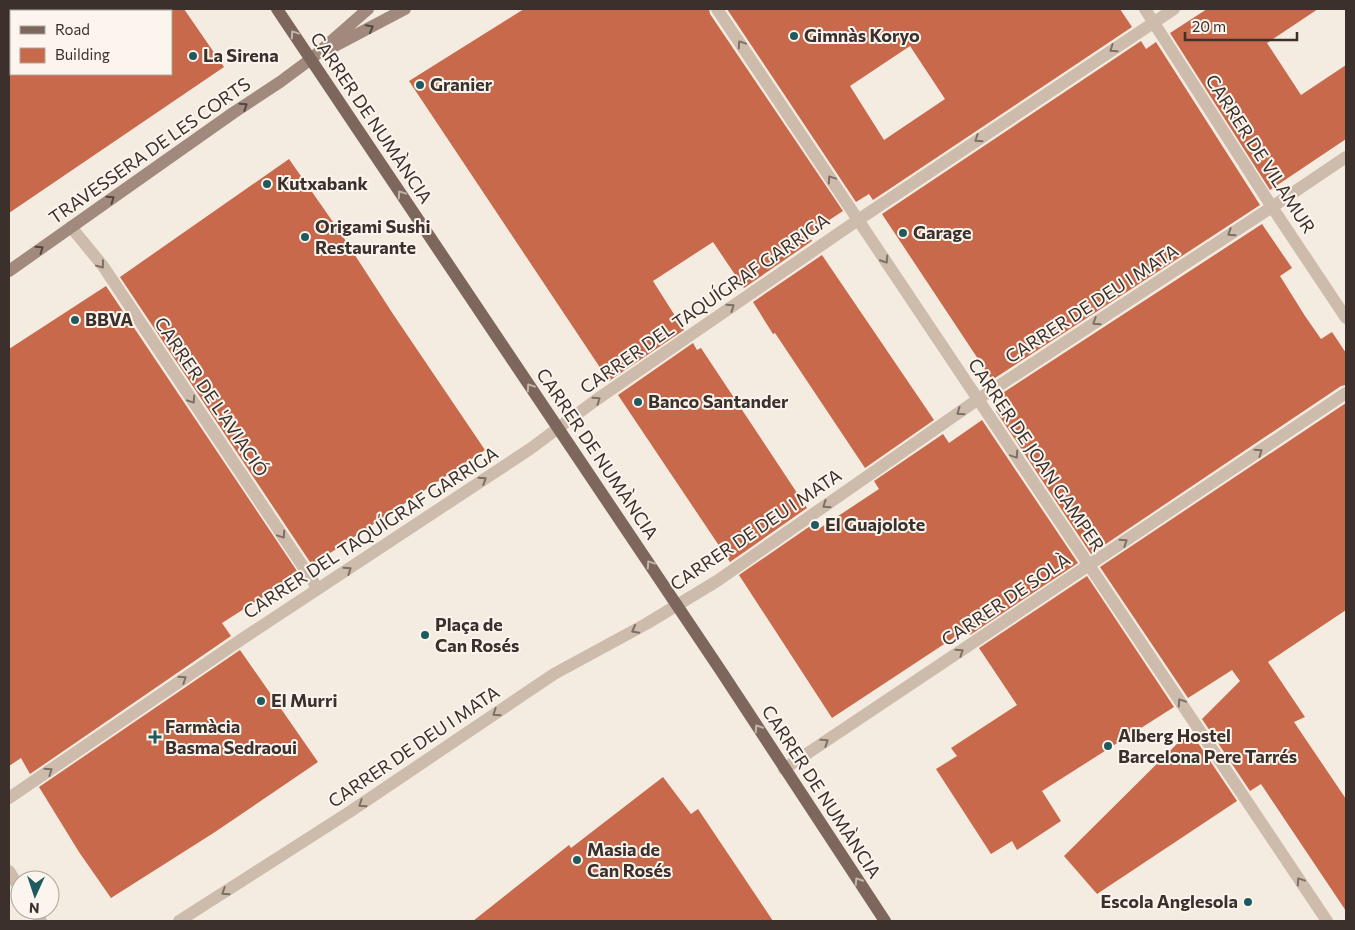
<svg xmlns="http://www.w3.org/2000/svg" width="1355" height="930" viewBox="0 0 1355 930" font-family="Commissioner,sans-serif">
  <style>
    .building { fill: #c8694b; fill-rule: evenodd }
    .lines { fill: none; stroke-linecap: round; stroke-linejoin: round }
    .pedestrian { stroke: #cdbbac; stroke-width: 12 }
    .minor { stroke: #cdbbac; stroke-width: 12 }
    .secondary { stroke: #a18a7d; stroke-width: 12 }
    .primary { stroke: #7d675c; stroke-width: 12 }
    .oneway { stroke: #544640 }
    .oneway2 { stroke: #c2b5ac }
    .oneway3 { stroke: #7d6f65 }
    .poi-dot { fill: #1f5a5e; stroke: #fbf5ee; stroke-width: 2 }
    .labels { text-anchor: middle; stroke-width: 4; stroke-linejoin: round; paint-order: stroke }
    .poi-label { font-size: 18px; font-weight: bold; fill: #3b302b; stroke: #fbf5ee; text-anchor: start }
    .street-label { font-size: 18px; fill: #3b302b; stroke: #fbf5ee }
  </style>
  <rect width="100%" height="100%" fill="#f4ebe1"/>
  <path class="building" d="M 171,9 L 184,9 L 224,67 L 9,213 L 9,74 L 171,74 Z
    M 524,9 L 709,9 L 710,14 L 843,211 L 808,234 L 812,241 L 744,288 L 713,242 L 653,281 L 684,330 L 609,381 L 409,81 Z
    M 727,9 L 1120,9 L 1132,27 L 873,200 L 869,194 L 856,202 ZM 910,46 L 945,99 L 884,140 L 850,86 Z
    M 1207,9 L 1318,9 L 1267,43 L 1301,95 L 1346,65 L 1346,139 L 1270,190 L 1170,33 Z
    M 1141,41 L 1146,49 L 1156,42 L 1260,205 L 992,380 L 882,214 Z
    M 289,159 L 340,232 L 393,314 L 485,450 L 312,565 L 120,277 Z
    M 1262,224 L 1292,268 L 1280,276 L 1305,316 L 1321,339 L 1332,332 L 1346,353 L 1346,385 L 1341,386 L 1091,554 L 996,411 L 1008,403 L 1001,394 Z
    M 822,255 L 934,420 L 865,468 L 775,333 L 773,334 L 753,302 Z
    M 106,286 L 299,574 L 222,623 L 231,636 L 30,774 L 21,758 L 9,766 L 9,349 Z
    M 693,343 L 697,350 L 701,348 L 807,508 L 730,562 L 618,395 Z
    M 1346,403 L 1346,610 L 1268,662 L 1305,717 L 1294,722 L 1346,799 L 1346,911 L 1261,784 L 1250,791 L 1202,719 L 1240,681 L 1232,670 L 1188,698 L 1100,567 Z
    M 982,420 L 1078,563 L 970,635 L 967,629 L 832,718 L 739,575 L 816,522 L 820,528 L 879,489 L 874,481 L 943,434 L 949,443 Z
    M 1087,576 L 1174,707 L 1042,791 L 1061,821 L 1017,850 L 1012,841 L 991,854 L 936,769 L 957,756 L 951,748 L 1017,705 L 979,648 Z
    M 240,650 L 318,762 L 215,832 L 111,898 L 79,852 L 39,787 Z
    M 1190,731 L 1237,801 L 1097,894 L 1064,856 Z
    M 663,777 L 691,814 L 698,809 L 773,921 L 473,921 L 569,845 L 571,848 Z"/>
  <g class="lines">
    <path class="pedestrian" d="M 1346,157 L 1272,207 L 1346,318"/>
    <path class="minor" d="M 717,9 L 1327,921
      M 71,227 L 103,266 L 318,589
      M 784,769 L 1346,393
      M 9,798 L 242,639 L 530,449 L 596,400 L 858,220 L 1174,9
      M 9,871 L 20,889
      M 34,910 L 41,921
      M 179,921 L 351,811 L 554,674 L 646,624 L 717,581 L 977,400 L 1272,207 L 1145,9"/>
    <path class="secondary" d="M 331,48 L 405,9
      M 9,271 L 233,113 L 280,82 L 311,59 L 368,9"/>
    <path class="primary" d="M 277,9 L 721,671 L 885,921"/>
  </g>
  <defs><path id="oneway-chevron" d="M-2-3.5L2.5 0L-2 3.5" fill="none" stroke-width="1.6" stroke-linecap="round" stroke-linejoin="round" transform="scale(1.25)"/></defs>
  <g class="oneway">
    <use href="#oneway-chevron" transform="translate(370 28) rotate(-28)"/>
    <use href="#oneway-chevron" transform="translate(244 106) rotate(-33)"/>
    <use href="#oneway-chevron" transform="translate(111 199) rotate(-35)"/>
    <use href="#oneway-chevron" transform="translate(40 249) rotate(-35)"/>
  </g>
  <g class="oneway2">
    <use href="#oneway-chevron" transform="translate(294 34) rotate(-124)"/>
    <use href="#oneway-chevron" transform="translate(401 194) rotate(-124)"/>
    <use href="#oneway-chevron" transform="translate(530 387) rotate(-124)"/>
    <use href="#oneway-chevron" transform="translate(650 564) rotate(-124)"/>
    <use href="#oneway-chevron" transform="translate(758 728) rotate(-123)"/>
    <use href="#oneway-chevron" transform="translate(858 881) rotate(-123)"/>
  </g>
  <g class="oneway3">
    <use href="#oneway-chevron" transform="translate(741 44) rotate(-124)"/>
    <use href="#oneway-chevron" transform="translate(1113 49) rotate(146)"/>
    <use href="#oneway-chevron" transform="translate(978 139) rotate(146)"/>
    <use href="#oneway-chevron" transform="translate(831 179) rotate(-124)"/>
    <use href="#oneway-chevron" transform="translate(1231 233) rotate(147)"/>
    <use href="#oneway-chevron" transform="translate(885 260) rotate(57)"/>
    <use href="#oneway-chevron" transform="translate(101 265) rotate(53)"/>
    <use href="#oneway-chevron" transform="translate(731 307) rotate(-35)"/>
    <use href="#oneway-chevron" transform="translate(1096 322) rotate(147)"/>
    <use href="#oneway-chevron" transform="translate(192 400) rotate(56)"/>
    <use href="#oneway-chevron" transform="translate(597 400) rotate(-35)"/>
    <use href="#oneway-chevron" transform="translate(960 412) rotate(145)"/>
    <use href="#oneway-chevron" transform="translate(1259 452) rotate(-34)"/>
    <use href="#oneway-chevron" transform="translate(1015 455) rotate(56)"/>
    <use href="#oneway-chevron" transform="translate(483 480) rotate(-33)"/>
    <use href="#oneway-chevron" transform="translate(826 505) rotate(145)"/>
    <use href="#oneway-chevron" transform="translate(282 535) rotate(56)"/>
    <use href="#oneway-chevron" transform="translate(1124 542) rotate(-34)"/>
    <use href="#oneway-chevron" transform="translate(348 570) rotate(-34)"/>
    <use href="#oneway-chevron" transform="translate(635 630) rotate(152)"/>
    <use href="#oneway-chevron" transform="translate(960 652) rotate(-34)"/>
    <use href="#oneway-chevron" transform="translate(183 679) rotate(-34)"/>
    <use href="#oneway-chevron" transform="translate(1181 702) rotate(-124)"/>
    <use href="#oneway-chevron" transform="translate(496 713) rotate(146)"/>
    <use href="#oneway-chevron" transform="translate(825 742) rotate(-34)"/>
    <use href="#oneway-chevron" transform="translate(49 771) rotate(-34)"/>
    <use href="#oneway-chevron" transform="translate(362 804) rotate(146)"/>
    <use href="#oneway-chevron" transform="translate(1300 881) rotate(-124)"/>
    <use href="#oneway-chevron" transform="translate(225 892) rotate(147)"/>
  </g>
  <g class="poi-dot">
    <circle cx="794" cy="36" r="5"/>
    <circle cx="193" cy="56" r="5"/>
    <circle cx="420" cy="85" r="5"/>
    <circle cx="267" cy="184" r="5"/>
    <circle cx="903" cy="233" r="5"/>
    <circle cx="305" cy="237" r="5"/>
    <circle cx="75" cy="320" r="5"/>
    <circle cx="638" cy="402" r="5"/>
    <circle cx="815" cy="525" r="5"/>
    <circle cx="425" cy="635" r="5"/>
    <circle cx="261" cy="701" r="5"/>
    <path d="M152.5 729.5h5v5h5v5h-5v5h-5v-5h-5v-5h5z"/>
    <circle cx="1108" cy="746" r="5"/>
    <circle cx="577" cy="860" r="5"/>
    <circle cx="1248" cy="902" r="5"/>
  </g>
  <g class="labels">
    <g class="poi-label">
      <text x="804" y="42">Gimnàs Koryo</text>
      <text x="203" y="62">La Sirena</text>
      <text x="430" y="91">Granier</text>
      <text x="277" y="190">Kutxabank</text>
      <text x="315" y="233">Origami Sushi<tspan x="315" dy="21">Restaurante</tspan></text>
      <text x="913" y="239">Garage</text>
      <text x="85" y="326">BBVA</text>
      <text x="648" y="408">Banco Santander</text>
      <text x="825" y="531">El Guajolote</text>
      <text x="435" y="631">Plaça de<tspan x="435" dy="21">Can Rosés</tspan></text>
      <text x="271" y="707">El Murri</text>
      <text x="165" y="733">Farmàcia<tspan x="165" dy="21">Basma Sedraoui</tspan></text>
      <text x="1118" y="742">Alberg Hostel<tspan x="1118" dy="21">Barcelona Pere Tarrés</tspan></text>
      <text x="587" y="856">Masia de<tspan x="587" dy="21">Can Rosés</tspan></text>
      <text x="1238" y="908" text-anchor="end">Escola Anglesola</text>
    </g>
    <g class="street-label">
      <text transform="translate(371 118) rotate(56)" y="6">CARRER DE NUMÀNCIA</text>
      <text transform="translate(150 151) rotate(-35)" y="6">TRAVESSERA DE LES CORTS</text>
      <text transform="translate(1260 154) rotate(57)" y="6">CARRER DE VILAMUR</text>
      <text transform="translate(705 304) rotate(-35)" y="6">CARRER DEL TAQUÍGRAF GARRIGA</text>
      <text transform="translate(1092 304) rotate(-33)" y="6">CARRER DE DEU I MATA</text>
      <text transform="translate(211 397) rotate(56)" y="6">CARRER DE L'AVIACIÓ</text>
      <text transform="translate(597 454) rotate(56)" y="6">CARRER DE NUMÀNCIA</text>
      <text transform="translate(1036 455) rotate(56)" y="6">CARRER DE JOAN GAMPER</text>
      <text transform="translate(756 530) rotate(-34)" y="6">CARRER DE DEU I MATA</text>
      <text transform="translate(371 533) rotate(-33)" y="6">CARRER DEL TAQUÍGRAF GARRIGA</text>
      <text transform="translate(1006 600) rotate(-34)" y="6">CARRER DE SOLÀ</text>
      <text transform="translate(414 747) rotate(-34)" y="6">CARRER DE DEU I MATA</text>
      <text transform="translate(821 792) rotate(57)" y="6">CARRER DE NUMÀNCIA</text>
    </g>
  </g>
  <rect width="1355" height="930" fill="none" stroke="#3b302b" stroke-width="20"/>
  <rect x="10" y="10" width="162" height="65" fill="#fbf5ee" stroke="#aea6a0"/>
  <rect x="20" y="26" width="25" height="8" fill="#7d675c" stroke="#aea6a0"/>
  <text x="55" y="35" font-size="15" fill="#3b302b">Road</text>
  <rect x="20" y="48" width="25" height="15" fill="#c8694b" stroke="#aea6a0"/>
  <text x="55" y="60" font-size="15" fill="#3b302b">Building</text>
  <g transform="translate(35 895) rotate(183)"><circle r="24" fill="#fbf5ee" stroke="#aea6a0"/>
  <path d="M0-4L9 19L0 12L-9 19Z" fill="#1f5a5e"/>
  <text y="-8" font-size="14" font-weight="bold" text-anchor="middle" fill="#3b302b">N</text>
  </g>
  <path d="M1185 32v8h112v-8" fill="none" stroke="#3b302b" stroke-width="2.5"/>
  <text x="1192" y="32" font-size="15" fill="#3b302b" stroke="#fbf5ee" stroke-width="4" paint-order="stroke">20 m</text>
</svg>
